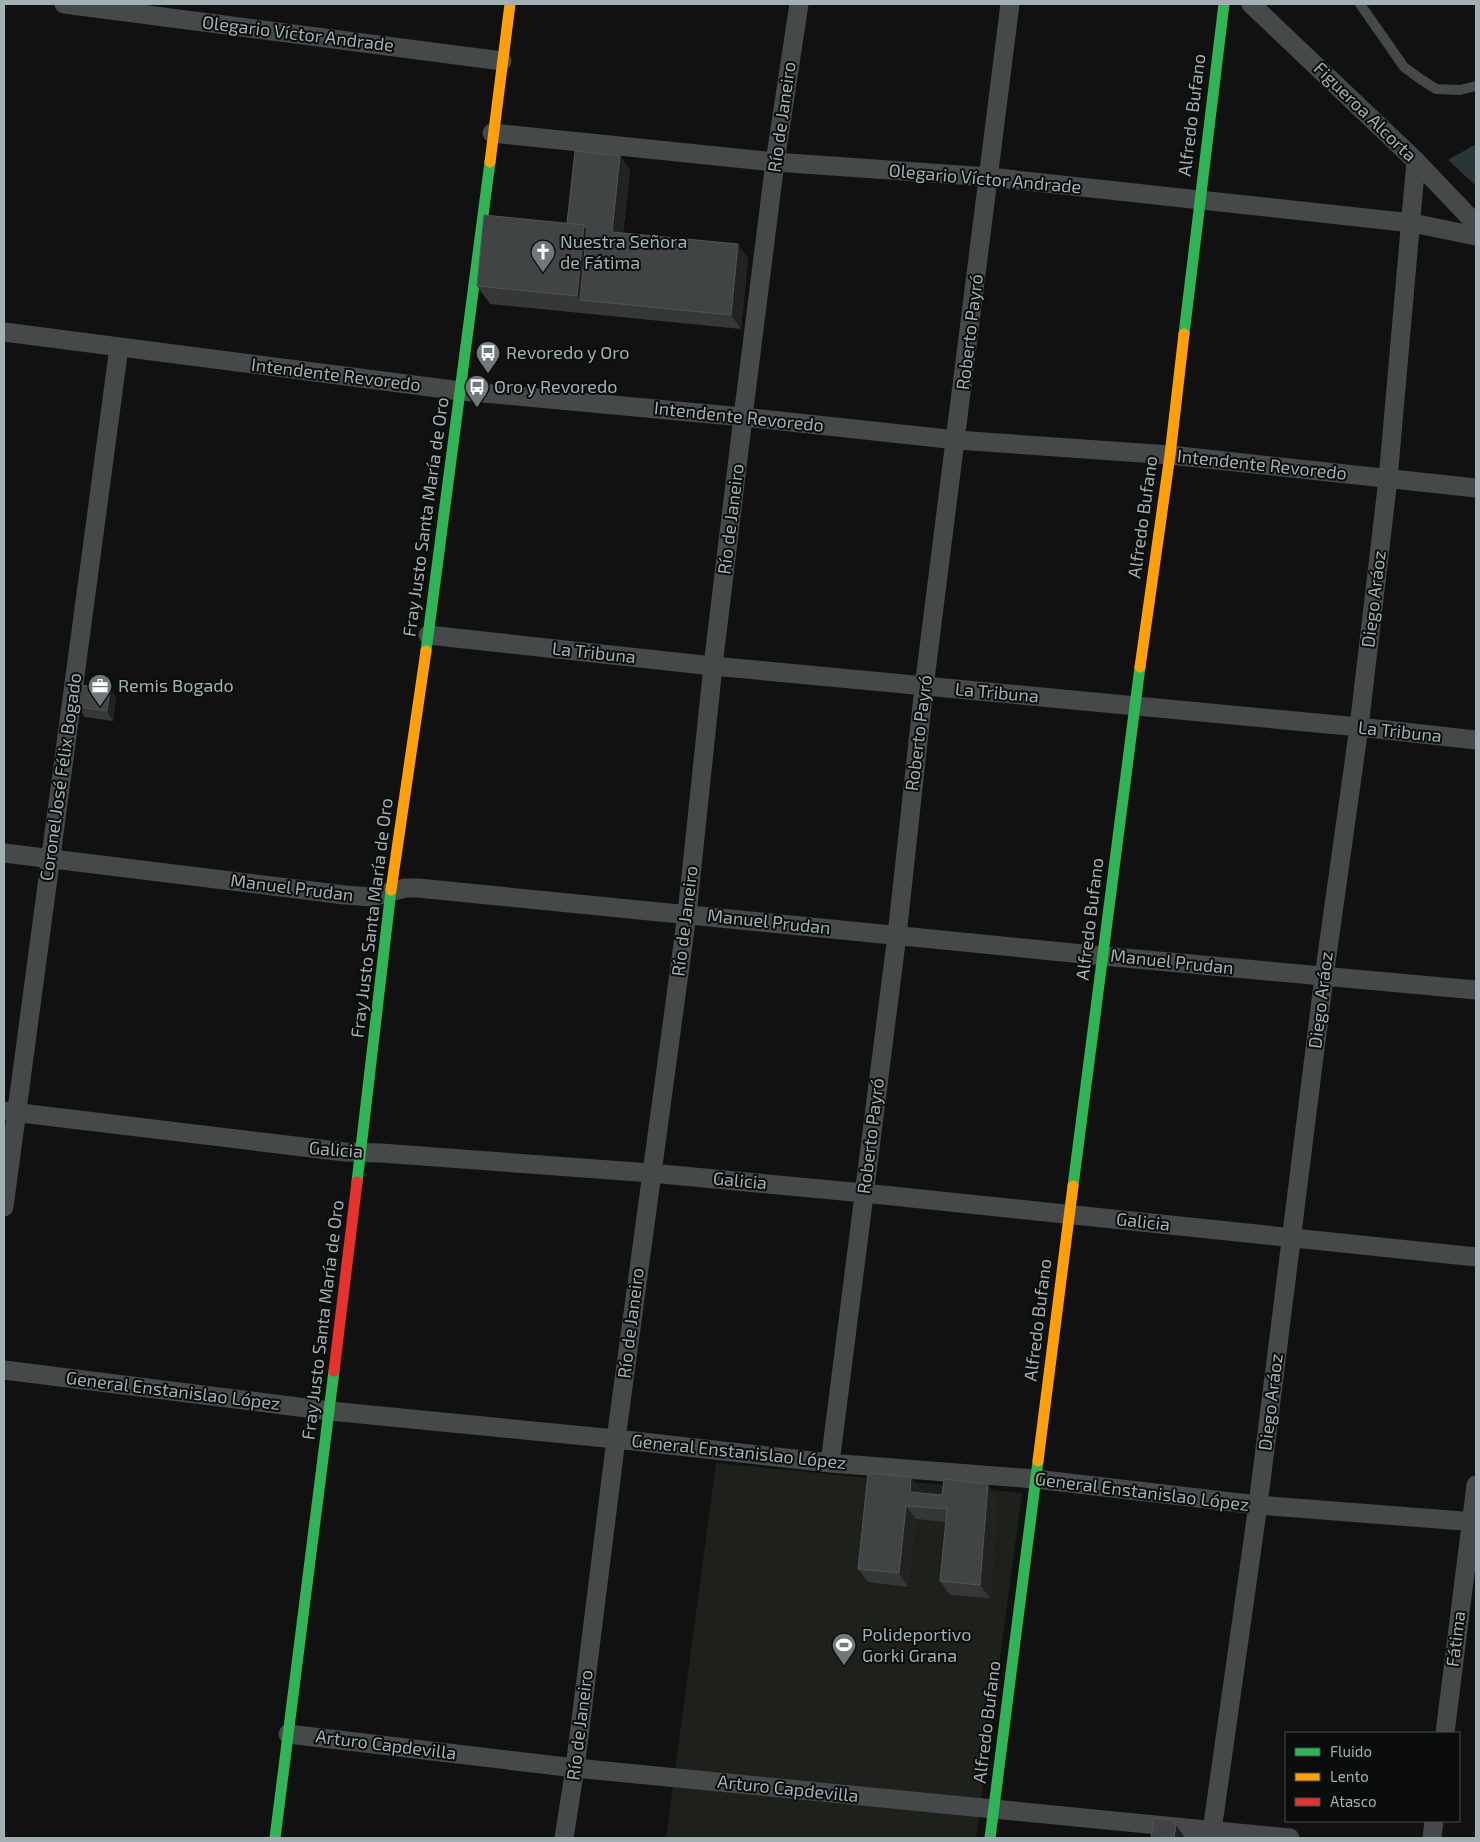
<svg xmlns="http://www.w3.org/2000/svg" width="1480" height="1842" viewBox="0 0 1480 1842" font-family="'Exo 2',sans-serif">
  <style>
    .green { fill: #1e211b }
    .water { fill: #283635 }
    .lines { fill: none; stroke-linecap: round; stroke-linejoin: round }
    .lane { stroke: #454949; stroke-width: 10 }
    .street { stroke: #454949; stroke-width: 19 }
    .fast { stroke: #30b455; stroke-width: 11 }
    .slow { stroke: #ff9f0a; stroke-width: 11 }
    .jam { stroke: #e5322d; stroke-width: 11 }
    .wall { fill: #353738 }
    .shaded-wall { fill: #222223 }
    .building { fill: #414445; stroke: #505556 }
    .labels { text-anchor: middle; stroke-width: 4; stroke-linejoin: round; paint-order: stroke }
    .street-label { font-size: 18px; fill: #a1b0b2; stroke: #0b0c0c }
    .poi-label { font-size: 18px; fill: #a1b0b2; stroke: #0b0c0c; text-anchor: start }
  </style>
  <rect width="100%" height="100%" fill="#111"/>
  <path class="green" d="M 716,1463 L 1022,1493 L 976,1838 L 666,1838 Z"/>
  <path class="water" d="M 1476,144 L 1476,186 L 1448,160 Z"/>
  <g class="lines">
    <path class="lane" d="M 1360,4 L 1404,67 L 1419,78 L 1436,89 L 1460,90 L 1476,86"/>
    <path class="street" d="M 64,4 L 502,61
      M 1251,4 L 1416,161 L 1476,224
      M 492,133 L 775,162 L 989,177 L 1412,223 L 1476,236
      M 4,332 L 461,391 L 743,417 L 957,440 L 1170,455 L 1476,488
      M 428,635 L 713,666 L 1359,727 L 1476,740
      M 4,853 L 345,895 L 372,897 L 405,888 L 418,888 L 1103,956 L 1476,990
      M 4,1111 L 345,1152 L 381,1153 L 651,1173 L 864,1193 L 1476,1257
      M 4,1207 L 119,347
      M 4,1370 L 330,1411 L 616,1439 L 830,1463 L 1035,1479 L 1258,1505 L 1476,1522
      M 830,1463 L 897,935 L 924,687 L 1010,4
      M 1445,1733 L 1476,1485
      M 288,1734 L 575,1768 L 1290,1838
      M 564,1838 L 575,1768 L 616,1439 L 687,914 L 713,666 L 743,417 L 775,162 L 799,4
      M 1211,1838 L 1258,1505 L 1324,977 L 1359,727 L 1388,479 L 1416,161
      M 1432,1838 L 1434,1821"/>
    <path class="fast" d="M 1184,334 L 1224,4
      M 426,651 L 490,162
      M 357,1182 L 391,890
      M 1073,1186 L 1140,667
      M 275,1838 L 334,1371
      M 990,1838 L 1038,1461"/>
    <path class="slow" d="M 490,162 L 510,4
      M 1140,667 L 1170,455 L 1184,334
      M 391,890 L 426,651
      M 1038,1461 L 1073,1186"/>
    <path class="jam" d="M 334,1371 L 357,1182"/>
  </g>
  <path class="wall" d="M 620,156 L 630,170 L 623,233 L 748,257 L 741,329 L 490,304 L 477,286 L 567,223 Z
    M 110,689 L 116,698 L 113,721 L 85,717 L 78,707 Z
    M 911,1477 L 921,1490 L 921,1493 L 942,1495 L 997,1498 L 990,1598 L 950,1595 L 940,1581 L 946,1522 L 916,1519 L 908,1587 L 868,1582 L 858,1569 Z"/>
  <path class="shaded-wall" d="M 620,156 L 630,170 L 621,246 L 612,232 Z
    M 584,225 L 596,243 L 580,300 L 589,314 L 577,296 Z
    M 738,244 L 748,257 L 741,329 L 731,315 Z
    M 110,689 L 116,698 L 113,721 L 107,711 Z
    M 911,1477 L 921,1490 L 920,1506 L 910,1492 Z
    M 988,1484 L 997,1498 L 990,1598 L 980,1585 Z
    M 906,1506 L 916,1519 L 908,1587 L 899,1573 Z
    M 1176,1825 L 1185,1838 L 1174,1838 Z"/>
  <path class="building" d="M 575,151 L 620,156 L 612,232 L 738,244 L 731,315 L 580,300 L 587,229 L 584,225 L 567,223 Z
    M 484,215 L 584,225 L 577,296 L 477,286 Z
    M 81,685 L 110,689 L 107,711 L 78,707 Z
    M 868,1473 L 911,1477 L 910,1492 L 942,1495 L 944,1479 L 988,1484 L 980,1585 L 940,1581 L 947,1509 L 906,1506 L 899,1573 L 858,1569 Z
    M 1154,1818 L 1172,1820 L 1176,1825 L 1174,1838 L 1151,1838 Z"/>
  <defs>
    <symbol id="church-pin" viewBox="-11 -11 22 30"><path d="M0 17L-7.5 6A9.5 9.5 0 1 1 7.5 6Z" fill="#6f787a" stroke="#0b0c0c"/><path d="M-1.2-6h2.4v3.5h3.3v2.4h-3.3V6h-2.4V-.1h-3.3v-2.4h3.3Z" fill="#fff"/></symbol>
    <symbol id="bus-pin" viewBox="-11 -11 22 30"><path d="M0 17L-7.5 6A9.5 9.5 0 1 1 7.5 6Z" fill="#6f787a" stroke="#0b0c0c"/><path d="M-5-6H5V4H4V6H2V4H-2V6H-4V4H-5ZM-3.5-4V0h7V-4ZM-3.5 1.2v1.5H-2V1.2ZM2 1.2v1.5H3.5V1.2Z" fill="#fff"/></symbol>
    <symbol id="office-pin" viewBox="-11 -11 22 30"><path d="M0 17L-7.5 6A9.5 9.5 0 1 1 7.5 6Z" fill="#6f787a" stroke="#0b0c0c"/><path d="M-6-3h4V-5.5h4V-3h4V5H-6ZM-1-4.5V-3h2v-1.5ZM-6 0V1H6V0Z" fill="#fff"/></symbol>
    <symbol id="stadium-pin" viewBox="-11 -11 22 30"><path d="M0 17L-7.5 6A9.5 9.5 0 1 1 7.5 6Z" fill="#6f787a" stroke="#0b0c0c"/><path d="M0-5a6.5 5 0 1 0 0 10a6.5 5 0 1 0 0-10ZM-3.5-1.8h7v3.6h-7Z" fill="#fff"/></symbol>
  </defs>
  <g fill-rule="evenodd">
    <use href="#church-pin" x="529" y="238" width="28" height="38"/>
    <use href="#bus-pin" x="474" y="339" width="28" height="38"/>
    <use href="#bus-pin" x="463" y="373" width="28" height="38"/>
    <use href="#office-pin" x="86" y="672" width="28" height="38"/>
    <use href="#stadium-pin" x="830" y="1631" width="28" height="38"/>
  </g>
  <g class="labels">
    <g class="street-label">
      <text transform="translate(298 34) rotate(7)" y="6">Olegario Víctor Andrade</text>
      <text transform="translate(1365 112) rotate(44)" y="6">Figueroa Alcorta</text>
      <text transform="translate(1192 115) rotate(-83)" y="6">Alfredo Bufano</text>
      <text transform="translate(782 117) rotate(-82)" y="6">Río de Janeiro</text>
      <text transform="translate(985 179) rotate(5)" y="6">Olegario Víctor Andrade</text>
      <text transform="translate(970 332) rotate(-83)" y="6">Roberto Payró</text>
      <text transform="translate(336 375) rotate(7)" y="6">Intendente Revoredo</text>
      <text transform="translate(739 417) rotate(6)" y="6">Intendente Revoredo</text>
      <text transform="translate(1262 465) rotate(6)" y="6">Intendente Revoredo</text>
      <text transform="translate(426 517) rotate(-82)" y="6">Fray Justo Santa María de Oro</text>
      <text transform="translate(1143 517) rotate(-82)" y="6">Alfredo Bufano</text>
      <text transform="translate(731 519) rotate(-83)" y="6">Río de Janeiro</text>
      <text transform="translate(1374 599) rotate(-83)" y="6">Diego Aráoz</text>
      <text transform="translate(594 653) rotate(6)" y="6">La Tribuna</text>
      <text transform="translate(997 693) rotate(5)" y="6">La Tribuna</text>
      <text transform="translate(1400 732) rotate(6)" y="6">La Tribuna</text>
      <text transform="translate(919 733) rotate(-83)" y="6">Roberto Payró</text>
      <text transform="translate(61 777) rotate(-82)" y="6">Coronel José Félix Bogado</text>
      <text transform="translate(292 888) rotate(7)" y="6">Manuel Prudan</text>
      <text transform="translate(372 918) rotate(-83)" y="6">Fray Justo Santa María de Oro</text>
      <text transform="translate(1090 919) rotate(-83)" y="6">Alfredo Bufano</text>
      <text transform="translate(685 921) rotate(-83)" y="6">Río de Janeiro</text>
      <text transform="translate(769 922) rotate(6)" y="6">Manuel Prudan</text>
      <text transform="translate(1172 962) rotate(6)" y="6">Manuel Prudan</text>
      <text transform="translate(1321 1000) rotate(-83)" y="6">Diego Aráoz</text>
      <text transform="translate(871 1136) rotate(-83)" y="6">Roberto Payró</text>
      <text transform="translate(336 1150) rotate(4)" y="6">Galicia</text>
      <text transform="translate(740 1181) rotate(5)" y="6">Galicia</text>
      <text transform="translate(1143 1222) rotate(6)" y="6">Galicia</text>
      <text transform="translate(323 1320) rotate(-83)" y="6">Fray Justo Santa María de Oro</text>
      <text transform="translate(1038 1320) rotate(-83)" y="6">Alfredo Bufano</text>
      <text transform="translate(631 1323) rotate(-83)" y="6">Río de Janeiro</text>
      <text transform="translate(173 1391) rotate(7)" y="6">General Enstanislao López</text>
      <text transform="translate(1271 1402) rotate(-83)" y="6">Diego Aráoz</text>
      <text transform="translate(739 1452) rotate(6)" y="6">General Enstanislao López</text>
      <text transform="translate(1142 1492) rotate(7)" y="6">General Enstanislao López</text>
      <text transform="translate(1456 1639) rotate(-83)" y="6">Fátima</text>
      <text transform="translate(987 1722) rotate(-83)" y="6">Alfredo Bufano</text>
      <text transform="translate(580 1725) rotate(-83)" y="6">Río de Janeiro</text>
      <text transform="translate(386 1745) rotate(7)" y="6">Arturo Capdevilla</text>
      <text transform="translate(788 1789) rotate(6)" y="6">Arturo Capdevilla</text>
    </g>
    <g class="poi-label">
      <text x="560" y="248">Nuestra Señora<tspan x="560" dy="21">de Fátima</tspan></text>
      <text x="506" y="359">Revoredo y Oro</text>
      <text x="494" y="393">Oro y Revoredo</text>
      <text x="118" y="692">Remis Bogado</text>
      <text x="862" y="1641">Polideportivo<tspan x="862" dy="21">Gorki Grana</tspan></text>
    </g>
  </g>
  <rect width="1480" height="1842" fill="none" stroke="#a1b0b2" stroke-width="10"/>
  <rect x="1285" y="1732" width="175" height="90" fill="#0b0c0c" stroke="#474e4e"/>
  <rect x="1295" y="1748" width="25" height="8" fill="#30b455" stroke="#474e4e"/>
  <text x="1330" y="1757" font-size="15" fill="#a1b0b2">Fluido</text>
  <rect x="1295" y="1773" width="25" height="8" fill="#ff9f0a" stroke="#474e4e"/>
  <text x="1330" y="1782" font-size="15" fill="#a1b0b2">Lento</text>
  <rect x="1295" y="1798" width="25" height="8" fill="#e5322d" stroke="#474e4e"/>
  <text x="1330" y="1807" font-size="15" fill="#a1b0b2">Atasco</text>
</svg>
